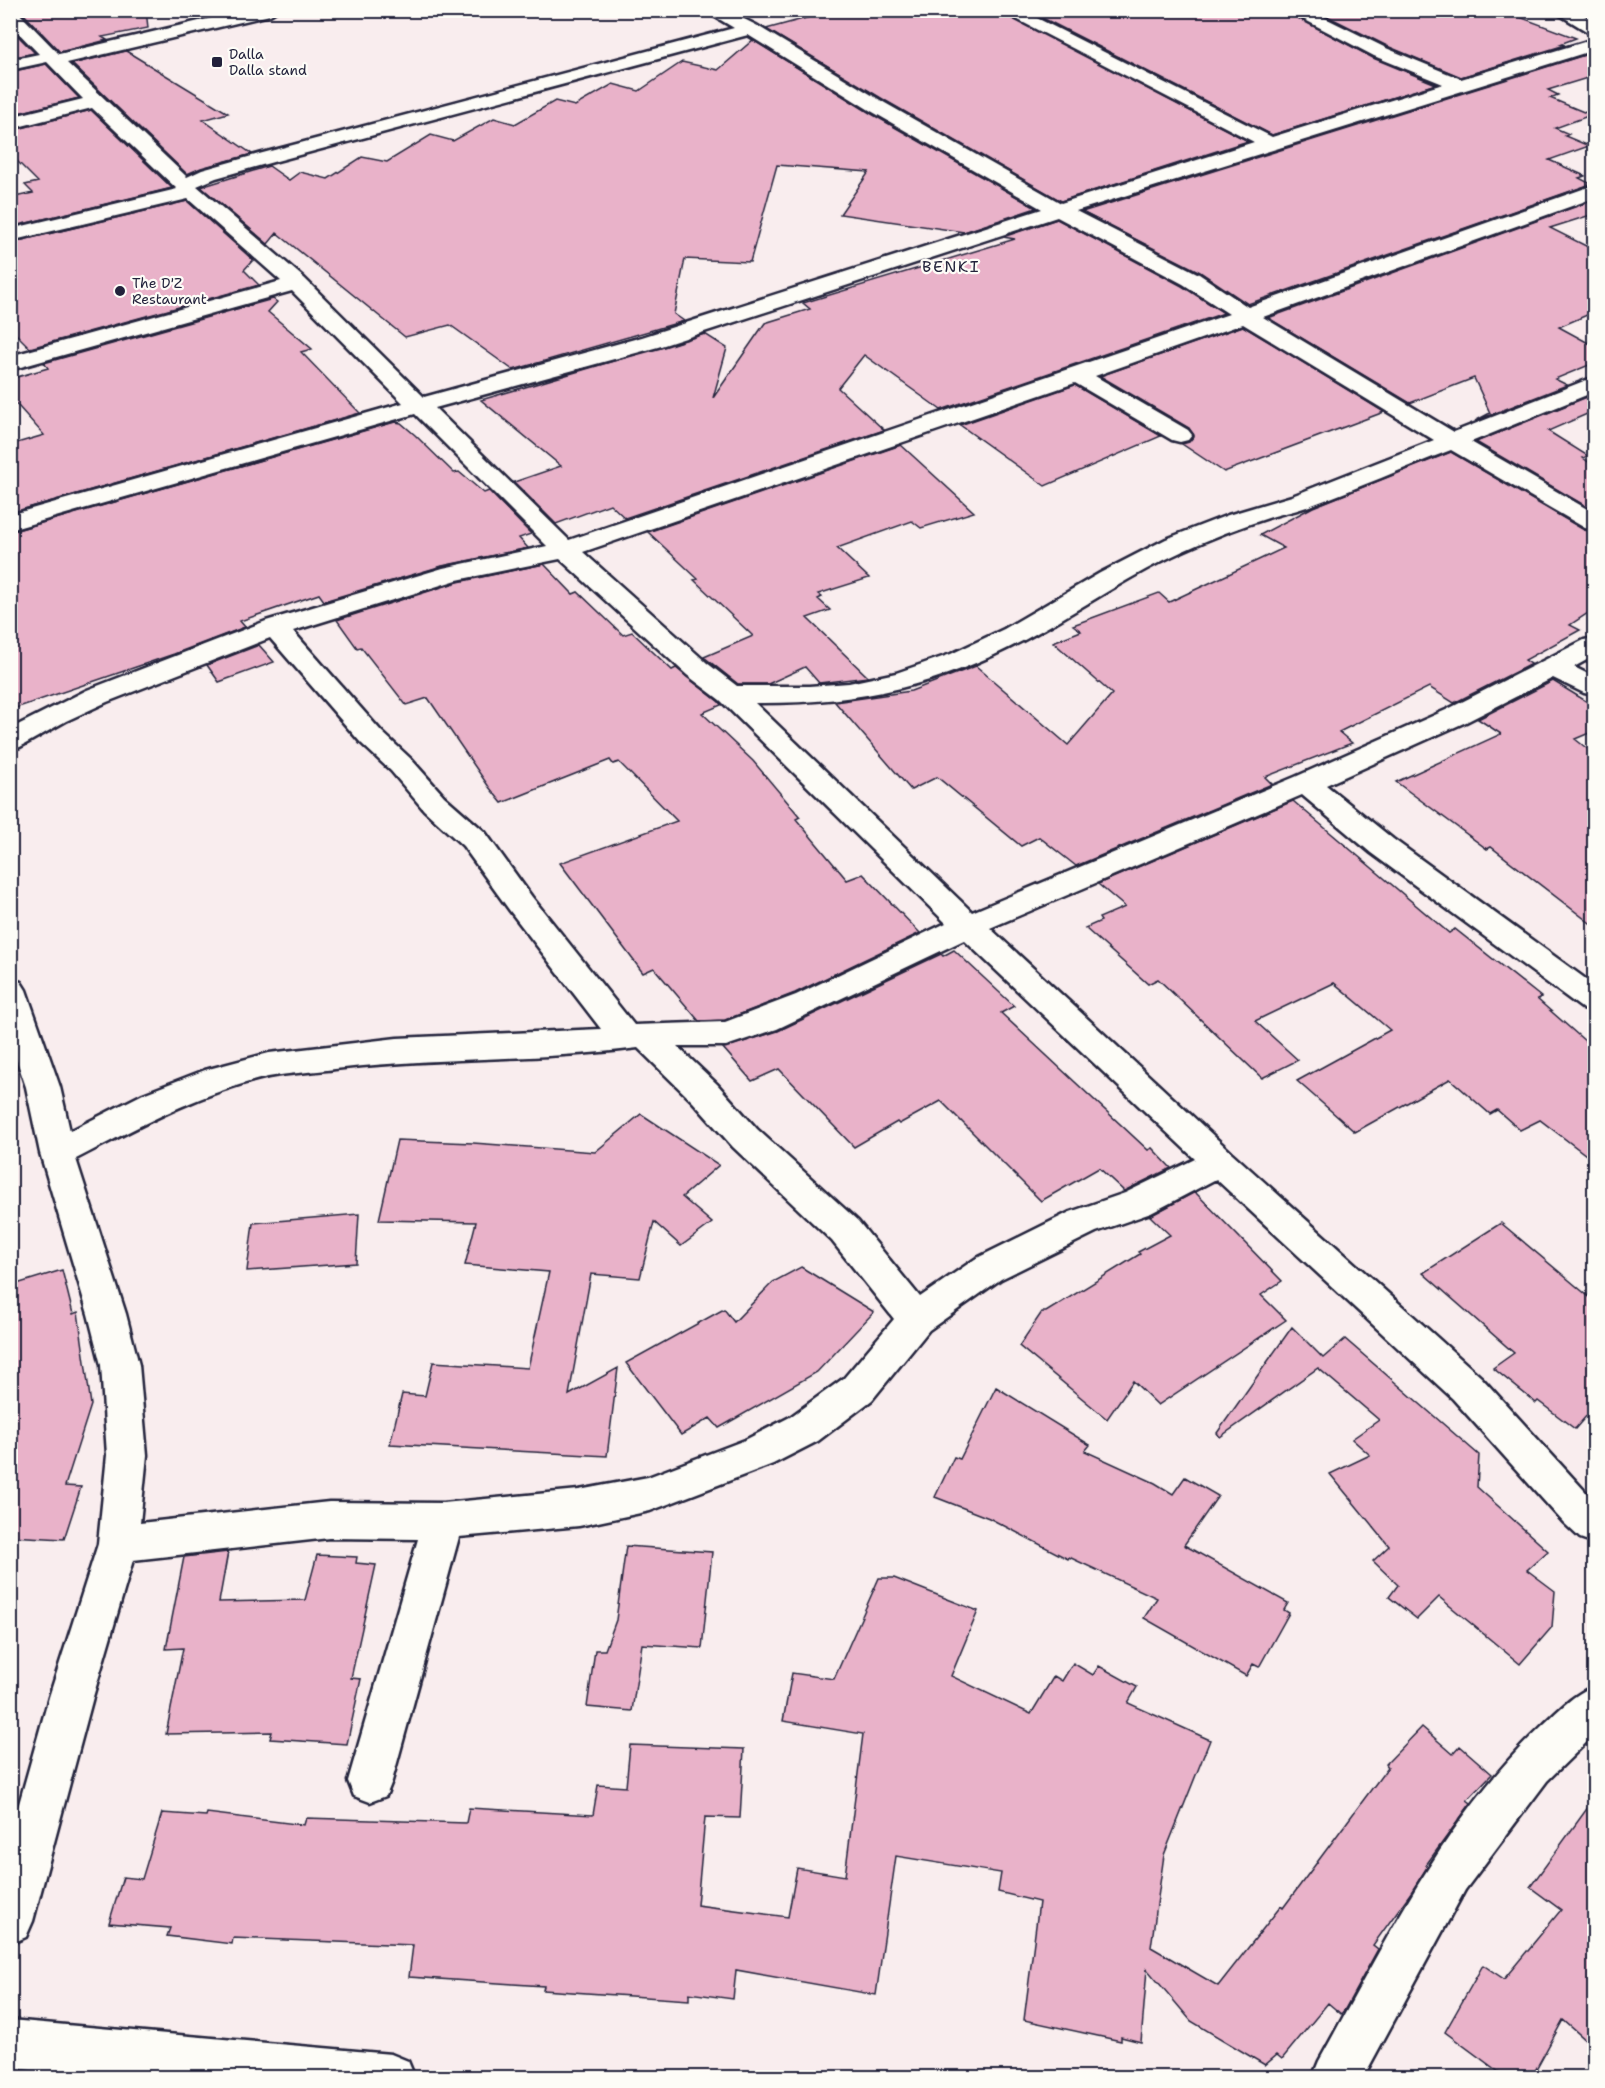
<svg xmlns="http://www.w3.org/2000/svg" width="1605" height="2088" viewBox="0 0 1605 2088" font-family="'Shantell Sans',sans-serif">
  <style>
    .building { fill: #e9b2c9; stroke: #22223b; stroke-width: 1.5 }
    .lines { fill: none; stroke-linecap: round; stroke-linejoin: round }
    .minor-casing { stroke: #22223b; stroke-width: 5 }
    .major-casing { stroke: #22223b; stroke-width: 5 }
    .minor { fill: #fdfcf7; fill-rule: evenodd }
    .major { fill: #fdfcf7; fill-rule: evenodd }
    .poi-dot { fill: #22223b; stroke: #fdfcf7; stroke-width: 2 }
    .labels { text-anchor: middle; stroke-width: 4.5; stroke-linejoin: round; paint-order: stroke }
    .far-poi-label { font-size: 14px; fill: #22223b; stroke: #fdfcf7; text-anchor: start }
    .far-quarter-label { font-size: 16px; letter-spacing: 1.5px; fill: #22223b; stroke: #fdfcf7 }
  </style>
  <rect width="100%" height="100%" fill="#f9edee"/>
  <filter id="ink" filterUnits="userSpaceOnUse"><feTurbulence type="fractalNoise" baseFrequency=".0167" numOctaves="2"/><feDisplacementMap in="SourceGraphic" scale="12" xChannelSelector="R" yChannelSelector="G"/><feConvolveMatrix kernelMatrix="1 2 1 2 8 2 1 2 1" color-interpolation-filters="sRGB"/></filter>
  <g filter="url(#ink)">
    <path class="building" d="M 20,10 L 146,10 L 148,28 L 102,37 L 107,40 L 60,52 Z
      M 836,10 L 997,10 L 1248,141 L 1061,201 L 886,101 L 766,29 Z
      M 1027,10 L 1284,10 L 1373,58 L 1436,84 L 1272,135 Z
      M 1315,10 L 1501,10 L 1576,38 L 1560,44 L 1565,45 L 1461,77 L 1387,46 Z
      M 10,28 L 35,53 L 10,58 Z
      M 753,40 L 870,113 L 1036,208 L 964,232 L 840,214 L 869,172 L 777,165 L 750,262 L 685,259 L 674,314 L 684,321 L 513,370 L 450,325 L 405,337 L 277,233 L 268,244 L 201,187 L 269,166 L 289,180 L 300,172 L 328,179 L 362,157 L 387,162 L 431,135 L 453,141 L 494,118 L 515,124 L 555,101 L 575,106 L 613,84 L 639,91 L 682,62 L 718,70 Z
      M 126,51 L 228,113 L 203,120 L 252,154 L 201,168 L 187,174 L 72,64 Z
      M 1588,54 L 1594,57 L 1594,76 L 1548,90 L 1558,95 L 1550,98 L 1591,115 L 1555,128 L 1569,134 L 1565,136 L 1589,146 L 1549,160 L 1585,176 L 1579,178 L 1591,184 L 1248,304 L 1200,272 L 1082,212 Z
      M 46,64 L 79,98 L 10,115 L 10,72 Z
      M 91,110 L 172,188 L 10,227 L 10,198 L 33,193 L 25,185 L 38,182 L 10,154 L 10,131 Z
      M 1594,200 L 1594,214 L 1550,228 L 1594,250 L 1594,312 L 1559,327 L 1594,346 L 1594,363 L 1555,379 L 1567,385 L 1475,421 L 1490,413 L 1474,378 L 1410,403 L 1268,318 Z
      M 187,201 L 253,260 L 244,270 L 259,285 L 30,348 L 10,328 L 10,243 Z
      M 1057,219 L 1182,286 L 1224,313 L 941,410 L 864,355 L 838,388 L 884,430 L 625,518 L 610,504 L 556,524 L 514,482 L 561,466 L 481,400 L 705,334 L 727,348 L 713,398 L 765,323 L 810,309 L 803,303 L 1015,239 L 1003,237 Z
      M 273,299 L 277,302 L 268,312 L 312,349 L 301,352 L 360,413 L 10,513 L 10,445 L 44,435 L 10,397 L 10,379 L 48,368 L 44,363 Z
      M 1243,326 L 1384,412 L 1224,472 L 1182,444 L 1189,442 L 1194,436 L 1189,428 L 1100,376 Z
      M 1075,385 L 1161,436 L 1045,486 L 960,425 Z
      M 1587,397 L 1594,401 L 1594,411 L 1548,431 L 1588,456 L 1583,458 L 1594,466 L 1594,511 L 1476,442 Z
      M 395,422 L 401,423 L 415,435 L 454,473 L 459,472 L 484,493 L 489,491 L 531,534 L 519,538 L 528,548 L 442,566 L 324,601 L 319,594 L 240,621 L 245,627 L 174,654 L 10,710 L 10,532 Z
      M 901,445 L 974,512 L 921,528 L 912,521 L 837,548 L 869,578 L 818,594 L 822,597 L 818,599 L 830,610 L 807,618 L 868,677 L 819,683 L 805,667 L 768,684 L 738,684 L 704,657 L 753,636 L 694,580 L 698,579 L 648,532 Z
      M 1451,452 L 1584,530 L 1594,532 L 1594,609 L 1570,625 L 1580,630 L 1525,660 L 1531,664 L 1454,703 L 1429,687 L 1339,732 L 1352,743 L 1265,777 L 1272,784 L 1076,866 L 1039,837 L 1021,846 L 937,777 L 911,790 L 835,702 L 911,691 L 976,666 L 1068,745 L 1112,694 L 1053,642 L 1081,631 L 1073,625 L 1159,593 L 1169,602 L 1284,548 L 1260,535 L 1313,507 Z
      M 544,564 L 573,594 L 578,592 L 623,635 L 632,632 L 672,670 L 676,668 L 719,702 L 721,705 L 702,713 L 753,761 L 800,817 L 796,819 L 847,880 L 863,874 L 920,933 L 795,993 L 725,1020 L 699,1021 L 654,968 L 643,973 L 560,863 L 677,821 L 619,762 L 613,764 L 610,760 L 502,803 L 489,787 L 428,698 L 406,705 L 361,647 L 357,648 L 337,620 L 458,582 Z
      M 259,645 L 274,662 L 219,682 L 207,665 Z
      M 1553,681 L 1594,706 L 1594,731 L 1575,739 L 1594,754 L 1594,926 L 1491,847 L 1487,849 L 1396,782 L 1501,734 L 1478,719 Z
      M 1293,801 L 1449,933 L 1455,929 L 1541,997 L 1537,999 L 1594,1049 L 1594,1161 L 1540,1120 L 1520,1130 L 1497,1110 L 1490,1114 L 1450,1079 L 1355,1132 L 1297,1081 L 1390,1030 L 1334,983 L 1255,1021 L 1298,1060 L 1262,1078 L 1158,979 L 1148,984 L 1085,928 L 1101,921 L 1099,918 L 1125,907 L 1098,884 Z
      M 954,950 L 1014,1006 L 1001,1013 L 1148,1150 L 1152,1148 L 1171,1168 L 1124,1191 L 1099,1168 L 1041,1201 L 941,1101 L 899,1124 L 897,1122 L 854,1147 L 779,1069 L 752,1081 L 723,1048 L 778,1031 L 941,954 L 943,956 Z
      M 641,1114 L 719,1165 L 682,1197 L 712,1223 L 681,1246 L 654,1222 L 640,1278 L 591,1274 L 569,1395 L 618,1368 L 607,1456 L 390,1444 L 402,1394 L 425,1396 L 433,1362 L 528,1368 L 549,1272 L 465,1265 L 476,1222 L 379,1220 L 397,1140 L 473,1143 L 595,1152 Z
      M 1195,1192 L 1282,1281 L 1261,1295 L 1286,1320 L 1158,1405 L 1133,1381 L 1107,1419 L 1019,1346 L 1042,1312 L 1046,1312 L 1140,1254 L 1138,1252 L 1170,1235 L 1150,1216 Z
      M 359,1214 L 356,1263 L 247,1271 L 253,1223 Z
      M 1501,1223 L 1594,1301 L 1594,1407 L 1575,1429 L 1538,1401 L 1536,1403 L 1493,1368 L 1514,1353 L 1423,1273 Z
      M 801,1267 L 874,1312 L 817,1372 L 719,1428 L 710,1418 L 681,1435 L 626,1363 L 724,1309 L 734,1322 L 773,1282 Z
      M 62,1270 L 73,1314 L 78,1312 L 91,1405 L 65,1486 L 81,1487 L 64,1539 L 10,1536 L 10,1286 Z
      M 1292,1327 L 1323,1358 L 1345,1339 L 1479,1455 L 1477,1487 L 1548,1551 L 1527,1570 L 1555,1591 L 1552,1627 L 1520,1664 L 1439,1597 L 1417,1619 L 1389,1597 L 1398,1585 L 1373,1561 L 1389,1546 L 1330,1474 L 1370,1455 L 1352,1439 L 1379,1420 L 1318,1368 L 1220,1437 L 1217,1433 Z
      M 996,1387 L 1090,1445 L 1085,1451 L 1155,1483 L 1173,1494 L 1185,1477 L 1218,1496 L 1184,1545 L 1288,1603 L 1284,1610 L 1289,1613 L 1259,1667 L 1253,1664 L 1246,1676 L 1144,1618 L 1157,1598 L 1069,1557 L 1068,1559 L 989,1518 L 935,1497 L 954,1457 L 960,1459 Z
      M 626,1546 L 712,1552 L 702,1648 L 642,1644 L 632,1711 L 587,1707 L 595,1650 L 605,1650 L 616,1620 Z
      M 228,1552 L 219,1602 L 305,1600 L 317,1555 L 357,1557 L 356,1563 L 376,1565 L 351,1678 L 361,1679 L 347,1744 L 270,1739 L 272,1732 L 166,1734 L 183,1648 L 166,1649 L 184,1557 Z
      M 879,1578 L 894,1578 L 978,1611 L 951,1676 L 1031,1714 L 1054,1676 L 1062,1681 L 1073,1663 L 1093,1675 L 1099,1666 L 1137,1687 L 1128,1703 L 1210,1740 L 1164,1855 L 1151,1947 L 1218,1986 L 1281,1906 L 1283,1908 L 1388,1767 L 1386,1764 L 1422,1727 L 1453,1754 L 1460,1746 L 1492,1774 L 1467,1800 L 1471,1803 L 1426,1865 L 1428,1866 L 1412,1891 L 1373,1945 L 1378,1949 L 1345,2009 L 1341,2014 L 1328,2003 L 1282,2059 L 1277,2055 L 1265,2065 L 1191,2021 L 1147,1969 L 1141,2042 L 1121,2037 L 1121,2041 L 1024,2020 L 1039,1902 L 998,1892 L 1001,1873 L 896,1856 L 876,1995 L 736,1970 L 733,1999 L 689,1993 L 689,2000 L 543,1990 L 544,1986 L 409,1977 L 413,1945 L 233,1938 L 232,1944 L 167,1936 L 170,1928 L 109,1923 L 123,1877 L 142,1879 L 162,1813 L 206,1816 L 207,1813 L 304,1825 L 306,1818 L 466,1823 L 469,1808 L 593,1815 L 598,1785 L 626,1787 L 630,1745 L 744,1749 L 740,1818 L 705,1817 L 697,1905 L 788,1917 L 797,1868 L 845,1876 L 863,1734 L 783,1721 L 792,1673 L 834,1679 Z
      M 1594,1799 L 1594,2047 L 1563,2020 L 1531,2078 L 1507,2078 L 1445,2032 L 1483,1965 L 1504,1979 L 1561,1910 L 1530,1887 Z"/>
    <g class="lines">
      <defs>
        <path id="minor" d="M 10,10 L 16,10 L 59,54 L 246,10 L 278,10 L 270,15 L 67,63 L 187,177 L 202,170 L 259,154 L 734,28 L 704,10 L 726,10 L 756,25 L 885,103 L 1061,203 L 1254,142 L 999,10 L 1021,10 L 1272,137 L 1443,84 L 1374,56 L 1286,10 L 1309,10 L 1386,48 L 1461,79 L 1594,39 L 1594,50 L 1076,211 L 1199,274 L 1248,307 L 1594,185 L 1594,198 L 1263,317 L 1454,432 L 1594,377 L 1594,392 L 1471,442 L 1594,513 L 1594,530 L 1585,528 L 1451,450 C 1404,468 1358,488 1312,505 C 1298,511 1282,513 1268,518 C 1239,527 1211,538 1183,551 C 1132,574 1086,606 1037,633 C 944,685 862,704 755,703 L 972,912 L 1295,777 L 1446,710 L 1584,640 L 1594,638 L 1594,656 L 1574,667 L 1594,677 L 1594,695 L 1584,693 L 1553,678 L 1466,722 L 1326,785 L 1393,839 L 1594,985 L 1594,1012 L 1583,1009 L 1371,853 L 1302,795 L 990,928 L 1232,1153 L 1481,1377 L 1594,1501 L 1594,1543 L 1580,1538 L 1564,1523 L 1453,1399 L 1216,1179 L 1151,1213 L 1096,1232 L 1001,1279 L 929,1330 L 872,1400 L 818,1441 L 773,1464 L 650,1511 L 579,1526 L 459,1537 L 392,1781 L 386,1796 L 370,1802 L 354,1796 L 348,1781 L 418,1539 L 329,1538 L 133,1560 L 93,1697 L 33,1921 L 26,1937 L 10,1944 L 10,1836 L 49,1697 L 98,1544 L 107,1455 L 101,1365 L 88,1314 L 40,1153 L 26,1087 L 10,1040 L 10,979 L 21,982 L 26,990 L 60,1087 L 70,1131 L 143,1094 L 205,1070 L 269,1053 L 397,1038 L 601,1029 L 510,911 L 463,846 L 424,810 L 391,771 L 361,743 L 270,638 L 107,702 L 66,721 L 20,747 L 10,750 L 10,729 L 87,690 L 266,621 L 443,568 L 547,546 L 415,414 L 10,530 L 10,515 L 403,403 L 292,291 L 10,370 L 10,356 L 281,281 L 188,199 L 10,241 L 10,229 L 177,189 L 92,108 L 10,129 L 10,117 L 83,99 L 47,62 L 10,70 L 10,60 L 39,54 L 10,24 ZM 748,35 L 871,111 L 1042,209 L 642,337 L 424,397 L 304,278 L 197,186 L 216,178 L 273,162 ZM 1057,217 L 1183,284 L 1229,314 L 569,540 L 435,408 L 658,347 ZM 1243,324 L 1434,440 L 1292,496 L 1228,515 L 1166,539 L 1100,573 L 1004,629 L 951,654 L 896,673 L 849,683 L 809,686 L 737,686 L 707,663 L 583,552 L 1075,383 L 1172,440 L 1180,442 L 1188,440 L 1192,435 L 1188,430 L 1095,376 ZM 560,559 L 687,675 L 720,700 L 946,923 L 796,995 L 725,1022 L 634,1025 L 532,897 L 485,832 L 444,796 L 411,759 L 381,731 L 293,631 L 457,580 ZM 964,940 L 1195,1159 L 1125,1193 L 1070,1212 L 975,1259 L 920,1297 L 858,1221 L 757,1129 L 717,1084 L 677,1046 L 726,1046 L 777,1029 ZM 638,1048 L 693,1102 L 733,1147 L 832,1241 L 894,1319 L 844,1378 L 790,1417 L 745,1440 L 648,1477 L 579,1490 L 443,1503 L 329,1502 L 140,1523 L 147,1455 L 139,1365 L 126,1314 L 76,1159 C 138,1127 199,1093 268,1077 C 289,1073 313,1072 335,1069 C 436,1057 538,1061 638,1048 Z
          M 1552,10 L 1574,10 L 1594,21 L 1594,33 L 1588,32 Z
          M 1594,1686 L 1594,1735 L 1547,1781 L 1465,1890 L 1363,2078 L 1312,2078 L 1319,2061 C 1385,1943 1445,1817 1544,1724 C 1560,1709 1574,1694 1594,1686 Z"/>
        <path id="major" d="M 10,2020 L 391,2054 L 408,2061 L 415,2078 L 114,2078 L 10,2068 Z"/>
      </defs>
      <use href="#minor" class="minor-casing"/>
      <use href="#major" class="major-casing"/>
      <use href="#minor" class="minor"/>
      <use href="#major" class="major"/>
    </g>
  </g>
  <g class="poi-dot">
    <rect x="211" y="56" width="12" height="12" rx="3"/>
    <circle cx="120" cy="291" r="6"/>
  </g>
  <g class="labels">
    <g class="far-poi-label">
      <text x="229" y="59">Dalla<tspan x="229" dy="16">Dalla stand</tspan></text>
      <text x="132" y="288">The D'Z<tspan x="132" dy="16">Restaurant</tspan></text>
    </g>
    <g class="far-quarter-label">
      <text x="951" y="272">BENKI</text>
    </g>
  </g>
  <rect width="1605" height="2088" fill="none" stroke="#fdfcf7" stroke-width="36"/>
  <rect x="18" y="18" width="1569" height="2052" fill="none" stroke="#22223b" stroke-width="2" filter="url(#ink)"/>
</svg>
